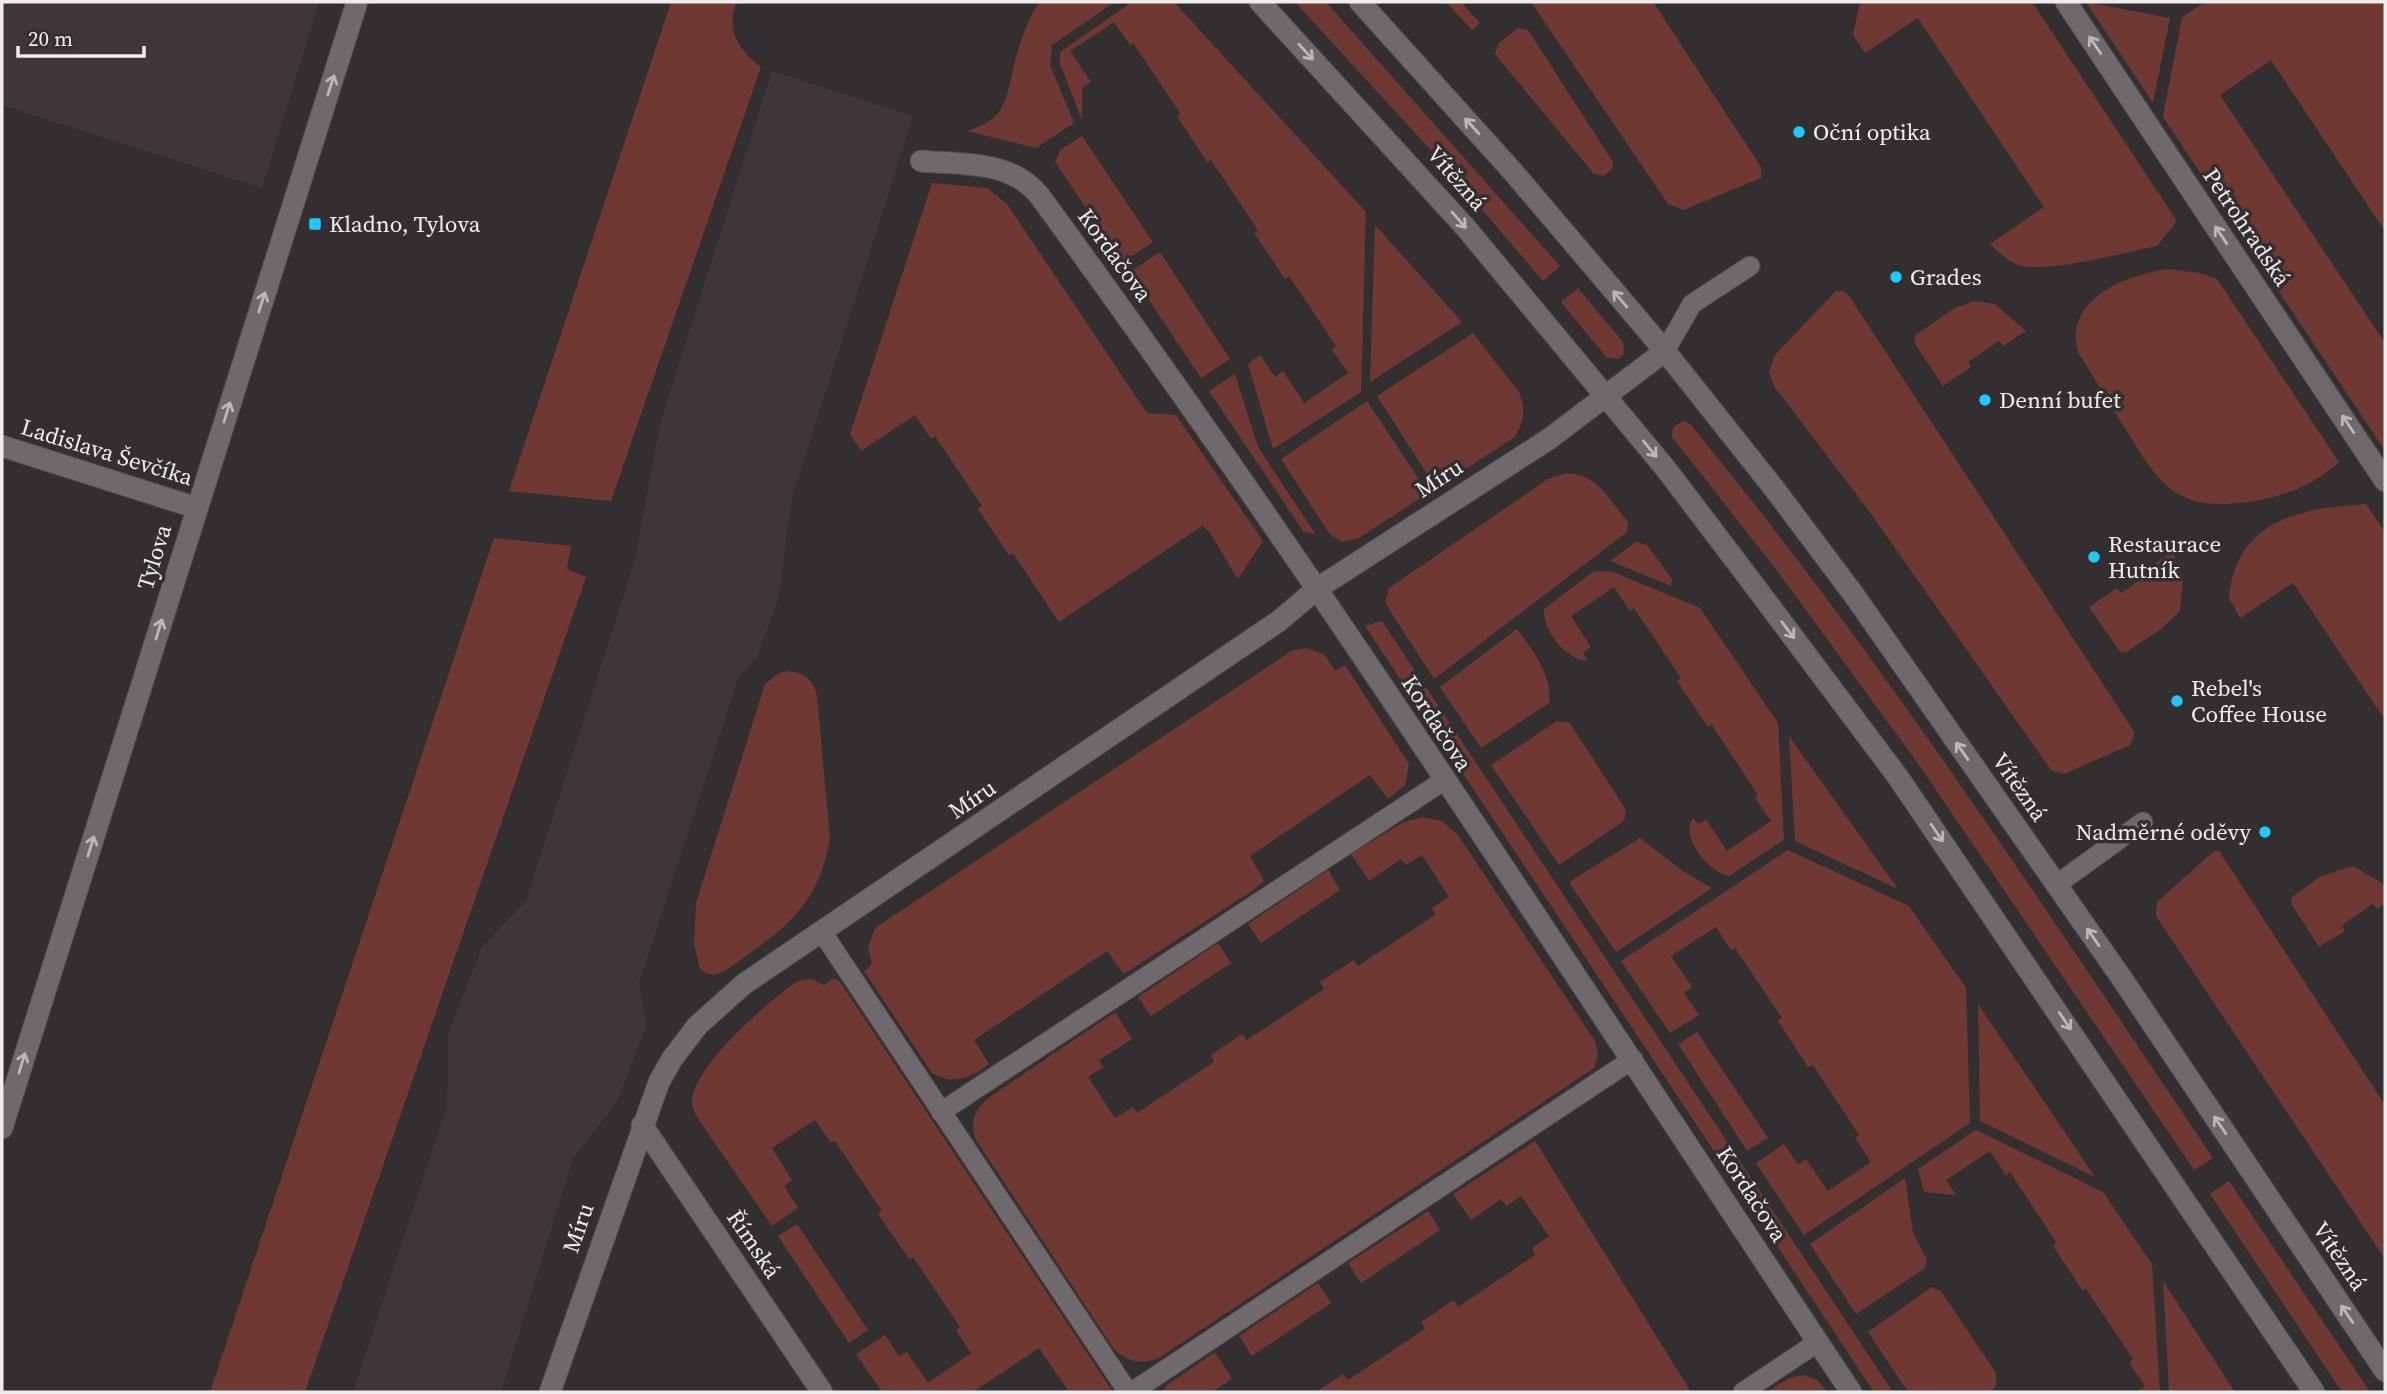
<svg xmlns="http://www.w3.org/2000/svg" width="2387" height="1394" viewBox="0 0 2387 1394" font-family="'Source Serif 4',serif">
<style>
.built{fill:#3f353b}
.green{fill:#6f3832}
.lines{fill:none;stroke-linecap:round;stroke-linejoin:round}
.lane-casing{stroke:#4e4a4c;stroke-width:21}
.street-casing{stroke:#4e4a4c;stroke-width:23}
.secondary-casing{stroke:#4e4a4c;stroke-width:23}
.lane{stroke:#6f696d;stroke-width:19}
.street{stroke:#6f696d;stroke-width:21}
.secondary{stroke:#6f696d;stroke-width:21}
.oneway{stroke:#bcb8ba}
.poi-dot{fill:#1fc9fd;stroke:#332f31;stroke-width:2.5}
.labels{text-anchor:middle;dominant-baseline:central;stroke-width:7;stroke-linejoin:round;paint-order:stroke}
.poi-label{font-size:23px;fill:#efecee;stroke:#332f31;text-anchor:start}
.street-label{font-size:23px;fill:#efecee;stroke:#332f31}
</style>
<rect width="100%" height="100%" fill="#332f31"/>
<g class="built">
<polygon points="2,2 319,2 262,188 2,105"/>
<polygon points="772,71 913,116 792,498 778,600 757,657 738,679 639,983 647,1024 617,1102 573,1158 501,1392 353,1392 447,1106 448,1034 482,947 526,901 635,560 660,424"/>
</g>
<g class="green">
<path d="M671 2H737C725 30 739 50 761 67L611 501 509 491Z"/>
<path d="M1039 2H1115L1052 45 1050 65 1074 123 1036 148 967 131C1004 120 1006 102 1013 70 1018 47 1027 21 1039 2Z"/>
<polygon points="1132,2 1174,2 1366,212 1361,392 1273,449 1248,364 1260,355 1275,377 1283,371 1304,403 1348,373 1332,350 1336,346 1289,276 1285,279 1254,233 1258,230 1211,160 1207,162 1177,116 1180,113 1133,43 1130,45 1114,22 1070,51 1091,82 1082,88 1082,120 1060,64 1060,52"/>
<polygon points="1295,2 1326,2 1560,266 1543,281 1438,158"/>
<polygon points="1446,2 1461,2 1480,23 1472,30"/>
<polygon points="1531,2 1653,2 1761,167 1761,178 1683,210 1668,204"/>
<path d="M1860 2H2032L2177 221 2157 246C2127 252 2048 273 2021 266 2009 263 1999 252 1990 244L2044 207 1918 18 1865 53 1853 35Z"/>
<polygon points="2086,2 2170,18 2153,103"/>
<polygon points="2205,2 2385,2 2385,231 2271,60 2220,95 2385,343 2385,451 2163,117 2182,17"/>
<polygon points="1518,28 1528,30 1613,162 1613,168 1604,176 1594,174 1495,54 1498,44"/>
<polygon points="1082,136 1153,242 1123,262 1055,162 1060,150"/>
<polygon points="932,183 987,188 1007,204 1147,413 1176,415 1263,541 1240,576 1237,578 1209,531 1202,526 1059,622 1013,553 1009,555 978,509 982,506 935,436 931,439 915,415 861,451 850,434"/>
<polygon points="1375,225 1462,322 1370,382"/>
<polygon points="1160,252 1230,359 1201,378 1130,272"/>
<path d="M2167 269 2200 273 2217 279 2339 462C2312 486 2284 497 2248 502 2177 512 2160 486 2126 430 2110 404 2094 378 2078 352 2064 299 2124 276 2167 269Z"/>
<polygon points="1578,288 1623,342 1624,354 1618,359 1606,357 1561,302"/>
<polygon points="1843,291 1849,296 2135,733 2130,745 2064,774 2051,770 1869,511 1774,386 1769,372 1775,355 1835,292"/>
<polygon points="1974,301 1995,304 2026,331 2003,346 1999,341 1968,362 1971,367 1943,386 1915,344 1914,336 1955,308"/>
<path d="M1473 333 1519 392C1526 409 1524 421 1515 437L1436 488 1377 396Z"/>
<polygon points="1235,374 1258,447 1316,535 1303,531 1209,391"/>
<polygon points="1367,401 1428,493 1359,538 1342,542 1329,533 1281,459"/>
<path d="M1683 421 1690 424C1881 656 2045 909 2213 1158L2194 1170 1919 765 1775 568 1672 437 1673 427Z"/>
<path d="M1567 473C1598 475 1610 500 1628 522L1627 532 1434 679 1385 603 1389 588 1548 479Z"/>
<path d="M2366 504 2385 532V720L2293 583 2240 618 2229 598C2236 520 2300 508 2366 504Z"/>
<polygon points="494,538 571,546 567,569 586,577 305,1392 210,1392"/>
<polygon points="1636,542 1647,545 1672,579 1671,586 1610,561"/>
<polygon points="2172,552 2183,580 2180,611 2160,630 2126,652 2120,652 2089,607 2117,588 2121,593 2152,572 2149,567"/>
<path d="M1601 571 1613 572 1700 608 1778 723 1784 840 1729 876C1709 872 1679 837 1693 818L1698 824 1706 819 1727 851 1771 821 1755 798 1758 795 1712 725 1708 727 1677 681 1681 678 1634 608 1630 611 1614 587 1571 616 1591 647 1583 653 1588 661C1565 659 1543 631 1544 609L1593 572Z"/>
<polygon points="1382,621 1893,1392 1874,1392 1365,626"/>
<path d="M1517 629C1531 647 1554 679 1549 703L1481 748 1440 687Z"/>
<path d="M1307 648 1325 655 1335 671 1345 665 1409 764 1405 785 1388 799 1370 775 1250 856 1264 881 1252 891 1124 974 1107 951 974 1040 989 1064C969 1078 955 1086 932 1073L864 971 872 964 868 947 875 928 1293 650Z"/>
<path d="M789 671C804 673 814 680 817 696L830 839C819 899 794 922 746 956 735 963 722 977 708 974L700 969 694 944 696 903 765 684 779 673Z"/>
<polygon points="1557,721 1570,723 1626,810 1624,821 1559,865 1491,765"/>
<polygon points="1789,736 1898,889 1795,841"/>
<path d="M1422 817 1442 821 1458 835 1595 1041 1598 1056 1594 1068 1159 1358C1142 1365 1127 1362 1114 1349L976 1140C970 1123 974 1110 988 1098L1115 1012 1132 1039 1099 1060 1103 1067 1088 1077 1115 1118 1133 1107 1137 1113 1214 1062 1211 1055 1242 1034 1247 1040 1324 989 1320 982 1354 960 1358 966 1435 915 1432 908 1449 897 1422 855 1406 865 1401 859 1369 881 1351 854 1402 823Z"/>
<polygon points="1640,838 1684,872 1712,888 1616,952 1569,882"/>
<polygon points="1788,850 1909,906 1966,988 1970,1123 1804,1235 1756,1163 1784,1144 1798,1165 1806,1159 1828,1191 1871,1162 1855,1138 1859,1135 1813,1065 1808,1067 1778,1021 1782,1018 1735,948 1731,950 1716,927 1671,956 1692,987 1684,993 1699,1015 1670,1033 1621,961"/>
<polygon points="2214,851 2219,851 2385,1105 2385,1259 2156,916 2157,902"/>
<polygon points="2353,866 2385,885 2385,904 2377,909 2373,904 2342,925 2345,931 2319,947 2292,905 2291,898 2321,876"/>
<polygon points="1328,870 1340,890 1261,943 1248,924"/>
<polygon points="1218,943 1231,963 1151,1016 1138,997"/>
<path d="M834 978 840 982 1113 1392H1069L1039 1348 973 1392H882L856 1354 885 1335 899 1356 907 1352 928 1383 971 1353 956 1330 960 1327 913 1257 909 1259 878 1214 882 1211 835 1141 831 1143 815 1120 772 1148 792 1180 784 1186 798 1208 772 1226 699 1120C695 1114 692 1107 692 1100 694 1066 770 999 798 981L811 979 824 985Z"/>
<polygon points="1978,1004 2095,1177 1980,1121"/>
<polygon points="1697,1032 1768,1138 1747,1151 1678,1044"/>
<polygon points="1976,1130 2103,1192 2152,1264 2160,1392 2136,1392 2145,1386 2129,1363 2133,1359 2086,1289 2083,1291 2053,1246 2056,1242 2010,1172 2006,1175 1990,1151 1946,1180 1956,1195 1924,1192 1918,1169"/>
<polygon points="1535,1141 1691,1392 1316,1392 1343,1374 1348,1380 1425,1329 1421,1322 1454,1300 1458,1307 1535,1255 1532,1248 1549,1236 1521,1196 1506,1206 1501,1199 1471,1220 1453,1194"/>
<polygon points="1905,1178 1913,1233 1927,1260 1925,1268 1856,1314 1810,1244"/>
<polygon points="2229,1181 2370,1392 2342,1392 2210,1194"/>
<polygon points="1428,1211 1440,1230 1361,1283 1348,1263"/>
<polygon points="797,1224 868,1330 849,1343 778,1236"/>
<polygon points="2163,1281 2235,1392 2169,1392"/>
<polygon points="1318,1283 1331,1303 1252,1356 1239,1336"/>
<polygon points="1932,1287 1941,1291 1996,1373 1996,1386 1990,1392 1908,1392 1868,1332"/>
<polygon points="1215,1352 1232,1379 1212,1392 1162,1392 1167,1385"/>
<polygon points="1804,1375 1817,1380 1828,1392 1767,1392 1789,1378"/>
</g>
<g class="lines">
<defs>
<g id="lane">
<polyline points="1665,351 1692,304 1750,266"/>
<polyline points="2056,885 2143,822"/>
<polyline points="822,932 1128,1392"/>
<polyline points="941,1112 1443,781"/>
<polyline points="1132,1392 1633,1059"/>
<polyline points="1743,1392 1818,1342"/>
</g>
<g id="street">
<polyline points="2066,2 2385,481"/>
<path d="M921 161C964 165 1010 160 1039 195 1324 584 1584 991 1851 1392"/>
<polyline points="2,446 197,508"/>
<polyline points="642,1125 822,1392"/>
<polyline points="2,1128 357,2"/>
<polyline points="550,1392 659,1082 672,1059 698,1025 744,984 1279,621 1318,588 1549,439 1665,351"/>
</g>
<g id="secondary">
<polyline points="1260,2 1466,228 1666,469 1751,581 1898,777 2314,1392"/>
<polyline points="1360,2 1514,173 1665,351 1773,487 1854,595 2123,980 2385,1371"/>
</g>
</defs>
<use href="#lane" class="lane-casing"/>
<use href="#street" class="street-casing"/>
<use href="#secondary" class="secondary-casing"/>
<use href="#lane" class="lane"/>
<use href="#street" class="street"/>
<use href="#secondary" class="secondary"/>
</g>
<defs><path id="oneway-shaft" d="M-6 0H5M1.5-3L5.5 0L1.5 3" fill="none" stroke-width="1.6" stroke-linecap="round" stroke-linejoin="round" transform="scale(1.75)"/></defs>
<g class="oneway">
<use href="#oneway-shaft" transform="translate(2095 45) rotate(-124)"/>
<use href="#oneway-shaft" transform="translate(1306 52) rotate(47)"/>
<use href="#oneway-shaft" transform="translate(331 85) rotate(-72)"/>
<use href="#oneway-shaft" transform="translate(1472 126) rotate(-132)"/>
<use href="#oneway-shaft" transform="translate(1459 220) rotate(49)"/>
<use href="#oneway-shaft" transform="translate(2221 235) rotate(-124)"/>
<use href="#oneway-shaft" transform="translate(1620 299) rotate(-131)"/>
<use href="#oneway-shaft" transform="translate(262 302) rotate(-72)"/>
<use href="#oneway-shaft" transform="translate(227 412) rotate(-73)"/>
<use href="#oneway-shaft" transform="translate(2348 424) rotate(-124)"/>
<use href="#oneway-shaft" transform="translate(1650 449) rotate(51)"/>
<use href="#oneway-shaft" transform="translate(159 629) rotate(-73)"/>
<use href="#oneway-shaft" transform="translate(1788 630) rotate(53)"/>
<use href="#oneway-shaft" transform="translate(1962 751) rotate(-125)"/>
<use href="#oneway-shaft" transform="translate(1937 833) rotate(56)"/>
<use href="#oneway-shaft" transform="translate(91 846) rotate(-73)"/>
<use href="#oneway-shaft" transform="translate(2093 937) rotate(-125)"/>
<use href="#oneway-shaft" transform="translate(2065 1021) rotate(56)"/>
<use href="#oneway-shaft" transform="translate(22 1063) rotate(-73)"/>
<use href="#oneway-shaft" transform="translate(2220 1125) rotate(-124)"/>
<use href="#oneway-shaft" transform="translate(2347 1314) rotate(-124)"/>
</g>
<g class="poi-dot">
<circle cx="1799" cy="132" r="7"/>
<rect x="308" y="217" width="14" height="14" rx="3.5"/>
<circle cx="1896" cy="277" r="7"/>
<circle cx="1985" cy="400" r="7"/>
<circle cx="2094" cy="557" r="7"/>
<circle cx="2177" cy="701" r="7"/>
<circle cx="2265" cy="832" r="7"/>
</g>
<g class="labels">
<g class="poi-label">
<text x="1813" y="132">Oční optika</text>
<text x="329" y="224">Kladno, Tylova</text>
<text x="1910" y="277">Grades</text>
<text x="1999" y="400">Denní bufet</text>
<text x="2108" y="544">Restaurace<tspan x="2108" dy="26">Hutník</tspan></text>
<text x="2191" y="688">Rebel's<tspan x="2191" dy="26">Coffee House</tspan></text>
<text x="2251" y="832" text-anchor="end">Nadměrné oděvy</text>
</g>
<g class="street-label">
<text transform="translate(1457 178) rotate(49)">Vítězná</text>
<text transform="translate(2247 227) rotate(56)">Petrohradská</text>
<text transform="translate(1115 255) rotate(54)">Kordačova</text>
<text transform="translate(107 452) rotate(17)">Ladislava Ševčíka</text>
<text transform="translate(1439 478) rotate(-33)">Míru</text>
<text transform="translate(154 557) rotate(-73)">Tylova</text>
<text transform="translate(1437 723) rotate(57)">Kordačova</text>
<text transform="translate(2020 787) rotate(55)">Vítězná</text>
<text transform="translate(972 799) rotate(-34)">Míru</text>
<text transform="translate(1752 1194) rotate(57)">Kordačova</text>
<text transform="translate(578 1228) rotate(-71)">Míru</text>
<text transform="translate(754 1244) rotate(56)">Římská</text>
<text transform="translate(2340 1256) rotate(56)">Vítězná</text>
</g>
</g>
<rect width="2387" height="1394" fill="none" stroke="#efecee" stroke-width="7"/>
<path d="M18 46v10h126v-10" fill="none" stroke="#efecee" stroke-width="3.5"/>
<text x="28" y="46" font-size="21" fill="#efecee" stroke="#332f31" stroke-width="5" paint-order="stroke">20 m</text>
</svg>
